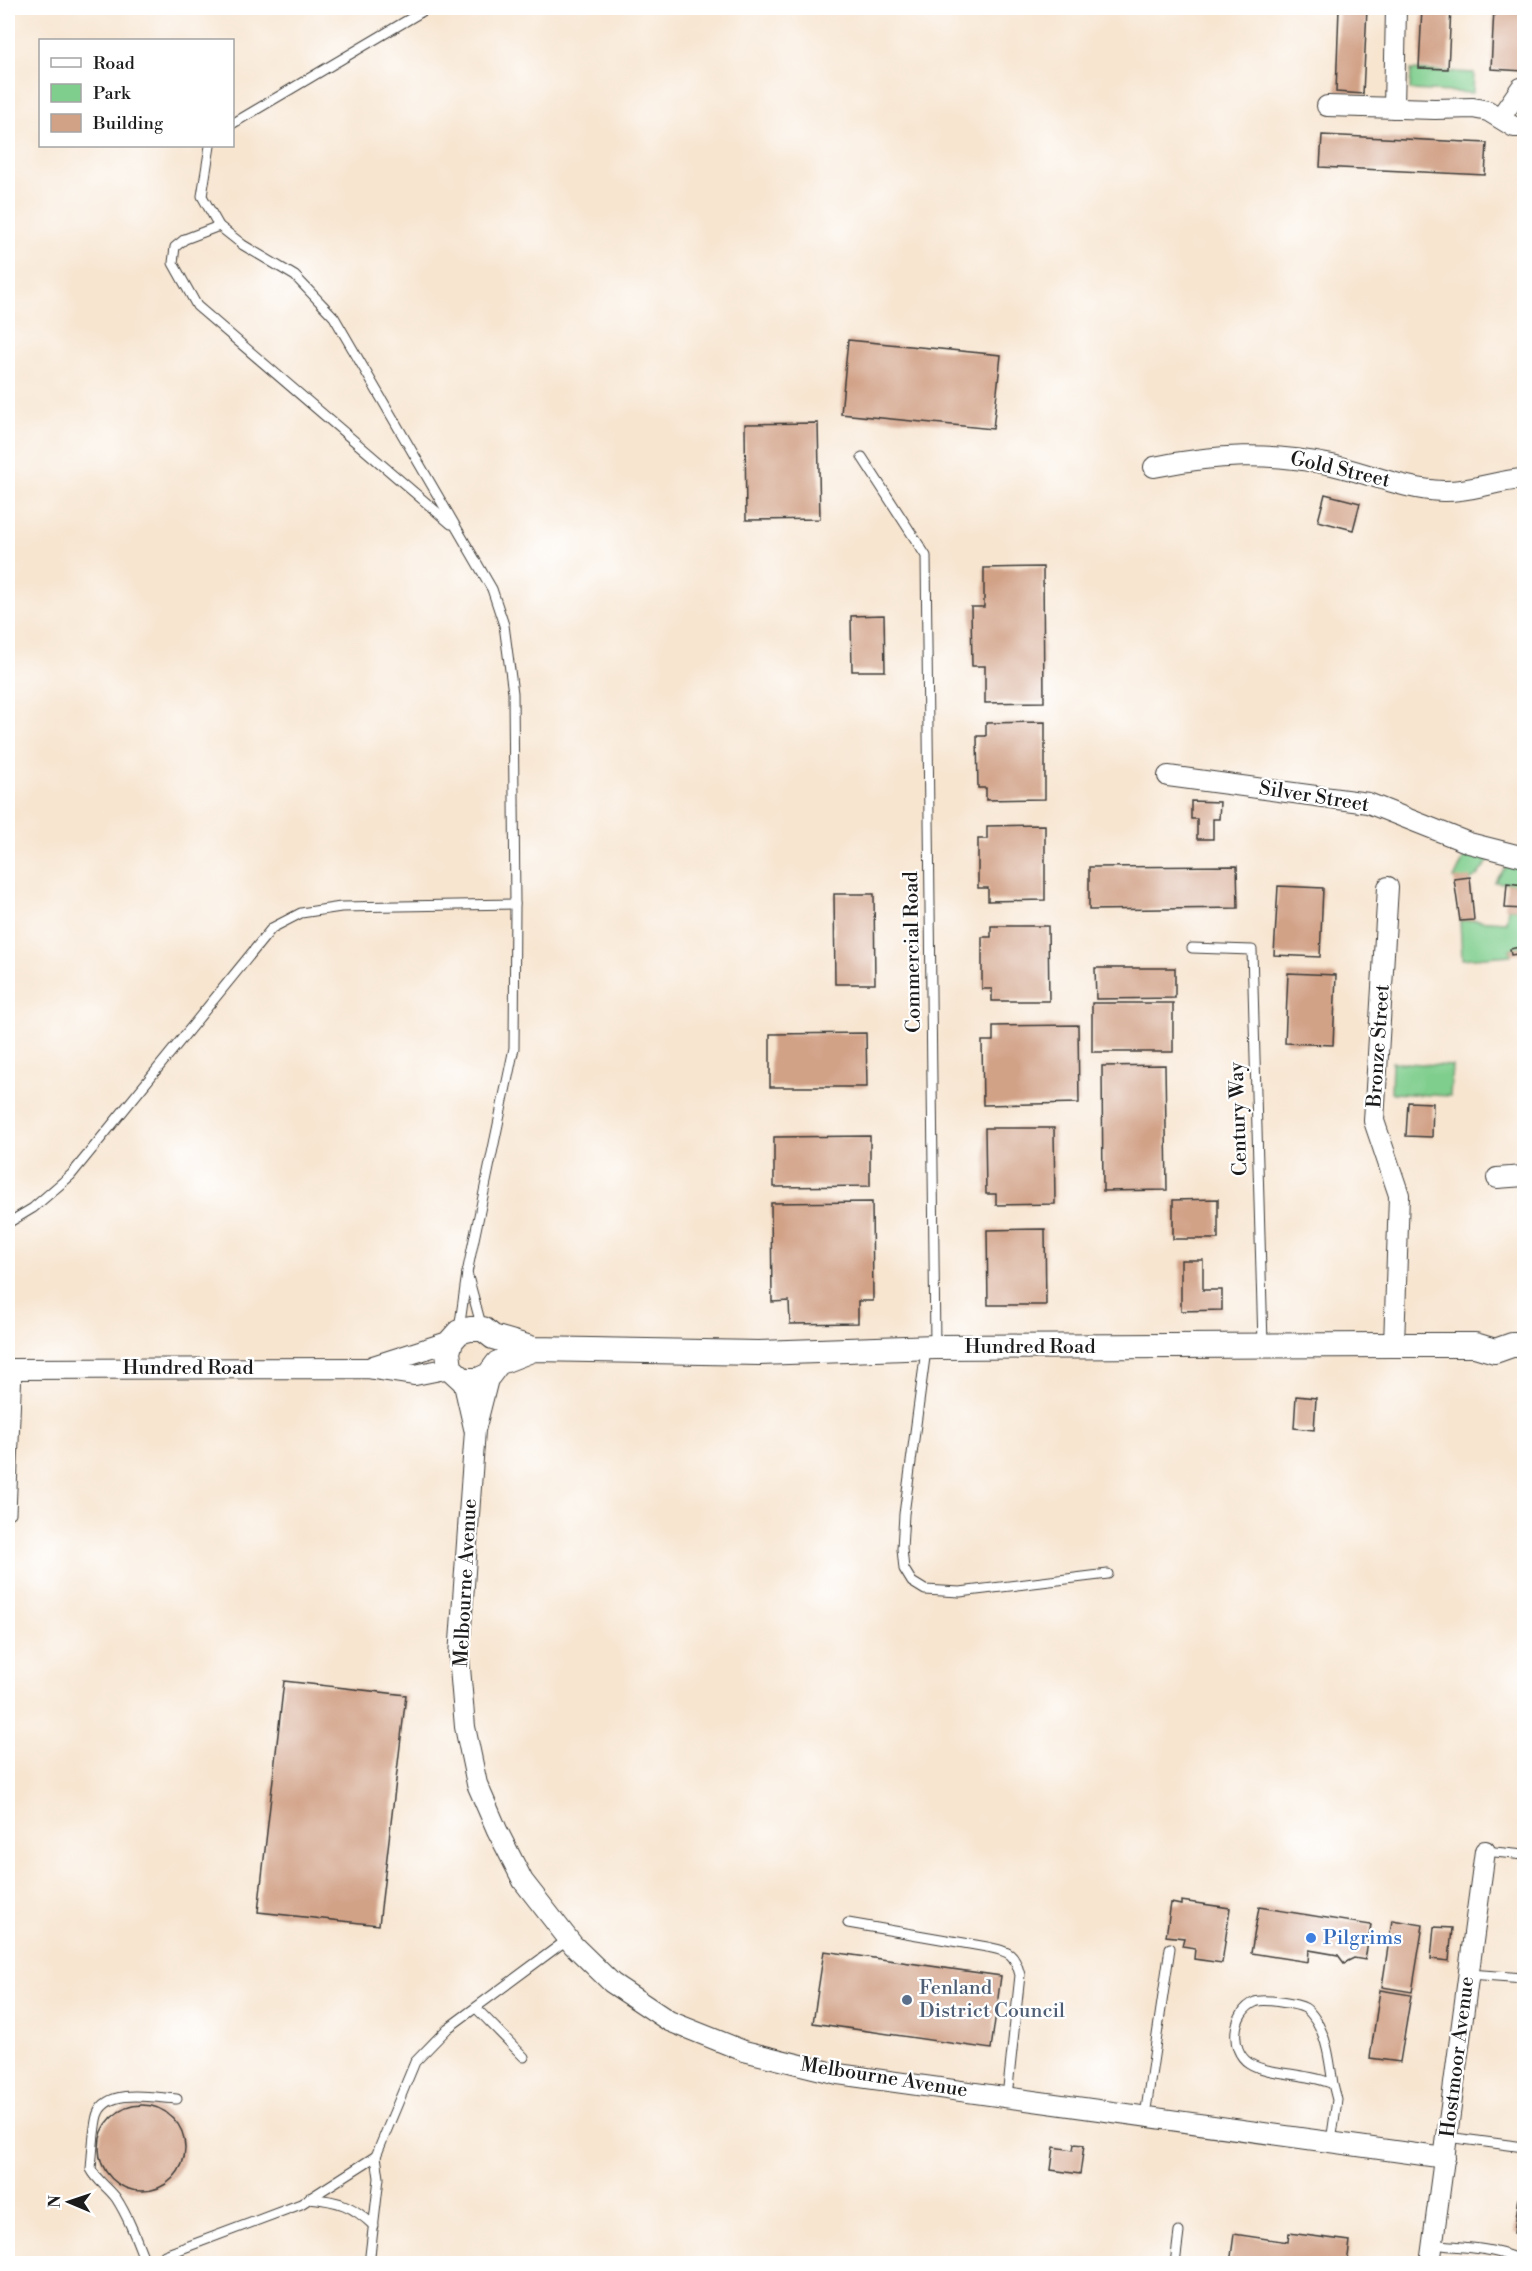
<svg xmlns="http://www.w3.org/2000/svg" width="1532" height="2271" viewBox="0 0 1532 2271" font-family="'Libre Bodoni',serif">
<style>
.green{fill:#7fce8d;stroke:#4e7554;stroke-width:1.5}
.building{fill:#d2a287}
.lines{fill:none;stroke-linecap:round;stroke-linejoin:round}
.service-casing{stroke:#3d3a37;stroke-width:11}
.minor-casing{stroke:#3d3a37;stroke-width:22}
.tertiary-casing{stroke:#3d3a37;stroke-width:26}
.service{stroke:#fff;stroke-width:9}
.minor{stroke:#fff;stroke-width:20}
.tertiary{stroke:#fff;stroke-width:24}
.shop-dot{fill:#3f7fe0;stroke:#fff;stroke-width:2}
.service-dot{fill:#5c6f8a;stroke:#fff;stroke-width:2}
.labels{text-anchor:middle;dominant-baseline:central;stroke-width:4.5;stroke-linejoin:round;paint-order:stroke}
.street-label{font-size:20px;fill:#1c1c1c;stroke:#fff}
.shop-label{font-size:20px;fill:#366cbe;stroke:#fff;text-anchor:start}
.service-label{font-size:20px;fill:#4e5e75;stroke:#fff;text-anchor:start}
</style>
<rect width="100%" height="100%" fill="#fff"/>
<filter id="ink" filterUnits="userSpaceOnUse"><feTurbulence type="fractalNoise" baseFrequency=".0167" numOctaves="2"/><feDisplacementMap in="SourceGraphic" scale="12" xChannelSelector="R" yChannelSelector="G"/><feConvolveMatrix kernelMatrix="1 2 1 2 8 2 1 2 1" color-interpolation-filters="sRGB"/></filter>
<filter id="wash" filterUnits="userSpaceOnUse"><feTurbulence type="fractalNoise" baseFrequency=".008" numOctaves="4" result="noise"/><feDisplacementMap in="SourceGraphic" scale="24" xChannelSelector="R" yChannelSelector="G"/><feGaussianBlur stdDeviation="1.35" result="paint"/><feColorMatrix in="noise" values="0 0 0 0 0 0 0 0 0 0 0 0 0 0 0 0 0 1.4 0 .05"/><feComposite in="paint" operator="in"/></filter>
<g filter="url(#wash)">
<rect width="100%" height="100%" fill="#f7e5d0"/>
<g class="green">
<polygon points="1411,70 1474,73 1473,93 1410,90"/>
<polygon points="1469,847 1493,855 1477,876 1470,881 1454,879"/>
<polygon points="1510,861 1524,865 1523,880 1520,885 1495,882"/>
<polygon points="1508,908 1524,909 1524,946 1510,949 1511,955 1462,959 1460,921 1474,920 1506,922"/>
<polygon points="1392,1062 1452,1066 1450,1096 1391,1093"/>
</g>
<g id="blocks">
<g class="building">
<polygon points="1339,8 1367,8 1363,94 1336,92"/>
<polygon points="1422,8 1451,8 1448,69 1419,68"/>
<polygon points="1494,8 1524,8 1524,71 1491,69"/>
<polygon points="1322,135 1487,143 1485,175 1320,167"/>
<polygon points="848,340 1001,355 993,429 841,414"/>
<polygon points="818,423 820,519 746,520 745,424"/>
<polygon points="1325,494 1360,503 1353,530 1318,521"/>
<polygon points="1043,567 1044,702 985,703 985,666 972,666 971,607 984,607 984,568"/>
<polygon points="884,615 885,671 852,671 851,616"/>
<polygon points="1045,722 1045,799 986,800 986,788 978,788 977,736 986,736 986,723"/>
<polygon points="1191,801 1220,802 1219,819 1213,819 1213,839 1197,839 1197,819 1191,819"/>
<polygon points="1045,825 1045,900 988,901 988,888 978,888 978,839 987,839 987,826"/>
<polygon points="1237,866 1238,908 1089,910 1089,867"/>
<polygon points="1470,877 1474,920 1460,921 1454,879"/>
<polygon points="1507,883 1524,885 1524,909 1505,908"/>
<polygon points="1278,886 1323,888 1320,957 1274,955"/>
<polygon points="834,894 874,894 875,984 835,984"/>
<polygon points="991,926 1048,926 1049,1001 992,1001 992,989 982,989 982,937 991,937"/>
<polygon points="1524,946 1524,953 1511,955 1510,949"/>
<polygon points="1095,968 1175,968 1175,998 1096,999"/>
<polygon points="1288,973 1336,975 1333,1045 1285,1043"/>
<rect x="1092" y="1003" width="81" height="49"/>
<polygon points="1078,1025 1079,1103 983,1105 982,1041 993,1041 993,1026"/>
<polygon points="866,1033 867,1087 770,1087 770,1034"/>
<polygon points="1165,1065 1167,1190 1103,1191 1102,1066"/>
<polygon points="1408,1102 1433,1103 1432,1137 1406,1136"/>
<polygon points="985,1128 1054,1128 1055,1204 996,1205 996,1194 986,1194"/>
<polygon points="870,1136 870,1186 774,1187 774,1137"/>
<polygon points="1218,1199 1218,1239 1173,1239 1173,1200"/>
<polygon points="872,1202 873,1301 858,1301 858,1323 790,1324 789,1301 772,1302 771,1203"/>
<polygon points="1045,1229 1046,1305 988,1305 987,1230"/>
<polygon points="1181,1260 1203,1260 1203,1290 1222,1290 1222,1310 1181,1311"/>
<polygon points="1296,1396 1316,1398 1314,1430 1294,1428"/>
<polygon points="284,1681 406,1695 379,1925 258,1912"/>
<polygon points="1181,1901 1230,1908 1222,1963 1194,1959 1195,1948 1182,1946 1184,1938 1166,1936 1171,1903 1181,1905"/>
<polygon points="1259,1907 1371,1925 1365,1960 1354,1958 1344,1963 1338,1955 1309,1950 1308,1962 1251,1953"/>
<polygon points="1392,1920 1423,1925 1412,1992 1382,1987"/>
<polygon points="1434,1927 1452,1928 1449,1961 1431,1959"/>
<polygon points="824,1951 1001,1976 991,2049 813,2023"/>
<polygon points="1380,1990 1411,1995 1400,2062 1370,2058"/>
<circle cx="142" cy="2148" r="43"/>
<polygon points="1074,2144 1084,2145 1080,2174 1051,2170 1054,2147 1073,2150"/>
<polygon points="1519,2197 1524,2198 1524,2234 1514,2233"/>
<polygon points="1289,2233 1350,2241 1347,2264 1230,2264 1234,2234 1288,2242"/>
</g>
</g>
</g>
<g filter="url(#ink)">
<use href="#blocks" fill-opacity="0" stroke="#3d3a37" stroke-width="1.5"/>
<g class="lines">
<defs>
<g id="service">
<polyline points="232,124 428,8"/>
<polyline points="210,146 202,196 219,226 243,245 295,276 334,317 492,589 504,625 513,693 515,904 514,1048 467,1273"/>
<polyline points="219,226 185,239 175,247 173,263 197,306 451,524"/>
<polyline points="862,457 926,556 935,1345"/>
<polyline points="1192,948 1252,950 1263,1344"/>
<polyline points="8,1223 33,1208 71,1175 272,928 301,913 341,907 515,904"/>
<polyline points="459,1330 467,1273 482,1328"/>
<polyline points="926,1350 904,1514 902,1549 904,1569 912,1582 925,1590 960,1592 1108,1574"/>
<polyline points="8,1512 11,1513 17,1369"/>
<polyline points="1485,1851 1524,1855"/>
<path d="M848 1923 987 1947C1009 1952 1014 1952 1020 1975L1007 2097"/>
<polyline points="1469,1974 1524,1978"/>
<polyline points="476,2008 524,2057"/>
<polyline points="1145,2116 1170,1948"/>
<polyline points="1447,2137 1524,2147"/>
<path d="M1331 2142 1337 2100 1333 2084C1309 2073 1267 2075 1249 2063 1229 2050 1232 2012 1255 2002 1263 1998 1298 2004 1305 2008 1310 2011 1317 2021 1319 2026 1328 2043 1330 2065 1333 2084"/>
<path d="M309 2198C339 2201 352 2205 374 2226"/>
<path d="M1433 2244C1462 2248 1499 2247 1524 2263"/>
<path d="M146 2264C137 2241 129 2218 116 2198 108 2187 97 2181 91 2169 92 2158 94 2121 98 2113 109 2087 155 2098 177 2099"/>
<polyline points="152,2264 165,2255 301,2204 376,2156"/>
<polyline points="369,2264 379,2178 376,2156 415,2062 448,2028 568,1939"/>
<polyline points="1175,2264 1179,2232"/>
</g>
<g id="minor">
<polyline points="1327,106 1435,109 1473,108 1488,111 1514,127 1524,127"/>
<polyline points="1394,108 1396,8"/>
<polyline points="1500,118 1521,88 1524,88"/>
<path d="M1154 467C1217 454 1269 452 1332 465 1368 473 1405 490 1443 491 1471 492 1497 480 1524 479"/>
<polyline points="1168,776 1368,803 1469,843 1524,857"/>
<polyline points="1388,887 1374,1121 1399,1195 1394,1345"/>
<polyline points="1497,1178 1524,1176"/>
<polyline points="373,1366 451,1341"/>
<polyline points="8,1369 368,1368 415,1375 450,1368"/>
<polyline points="489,1375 475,1430 459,1656 465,1727 477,1784 497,1830 523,1881 573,1945 612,1983 669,2021 744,2051 838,2074 1445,2158"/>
<polyline points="463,1380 474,1428"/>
<polyline points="1430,2264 1485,1851"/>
</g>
<polyline id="tertiary" points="534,1349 498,1363 489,1375 478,1380 463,1380 450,1368 448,1352 451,1341 459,1332 470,1329 483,1329 493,1337 534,1349 759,1353 935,1347 1394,1345 1475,1345 1495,1351 1512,1345 1524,1345"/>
</defs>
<use href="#service" class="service-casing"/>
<use href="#minor" class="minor-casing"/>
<use href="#tertiary" class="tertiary-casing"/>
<use href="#service" class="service"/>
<use href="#minor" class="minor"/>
<use href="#tertiary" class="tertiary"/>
</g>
</g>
<circle class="shop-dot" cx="1311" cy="1938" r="6"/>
<circle class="service-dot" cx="907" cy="2000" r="6"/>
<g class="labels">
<g class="street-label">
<text transform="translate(1340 470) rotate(13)">Gold Street</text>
<text transform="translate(1314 797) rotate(9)">Silver Street</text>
<text transform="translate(913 952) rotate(-91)">Commercial Road</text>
<text transform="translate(1379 1046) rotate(-86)">Bronze Street</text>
<text transform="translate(1239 1119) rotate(-92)">Century Way</text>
<text x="1030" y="1347">Hundred Road</text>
<text x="188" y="1368">Hundred Road</text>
<text transform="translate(466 1583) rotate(-87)">Melbourne Avenue</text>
<text transform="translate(1458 2057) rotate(-83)">Hostmoor Avenue</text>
<text transform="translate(884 2078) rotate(9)">Melbourne Avenue</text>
</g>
<g class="shop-label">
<text x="1323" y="1938">Pilgrims</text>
</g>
<g class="service-label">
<text x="919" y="1988">Fenland<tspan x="919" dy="23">District Council</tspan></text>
</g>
</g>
<rect width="1532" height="2271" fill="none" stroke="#fff" stroke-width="30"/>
<rect x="39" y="39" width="195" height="108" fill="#ffffff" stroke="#a4a4a4" stroke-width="1.5"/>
<rect x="51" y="58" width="30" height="9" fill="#ffffff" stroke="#a4a4a4" stroke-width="1.5"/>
<text x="93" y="69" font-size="18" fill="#1c1c1c">Road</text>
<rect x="51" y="84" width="30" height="18" fill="#7fce8d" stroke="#a4a4a4" stroke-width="1.5"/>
<text x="93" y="99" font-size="18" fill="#1c1c1c">Park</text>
<rect x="51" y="114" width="30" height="18" fill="#d2a287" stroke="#a4a4a4" stroke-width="1.5"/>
<text x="93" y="129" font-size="18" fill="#1c1c1c">Building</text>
<g transform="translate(69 2202) rotate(272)" stroke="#ffffff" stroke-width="4.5" paint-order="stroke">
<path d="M0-4.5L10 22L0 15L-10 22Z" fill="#1c1c1c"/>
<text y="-9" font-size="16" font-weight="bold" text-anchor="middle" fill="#1c1c1c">N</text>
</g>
</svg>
